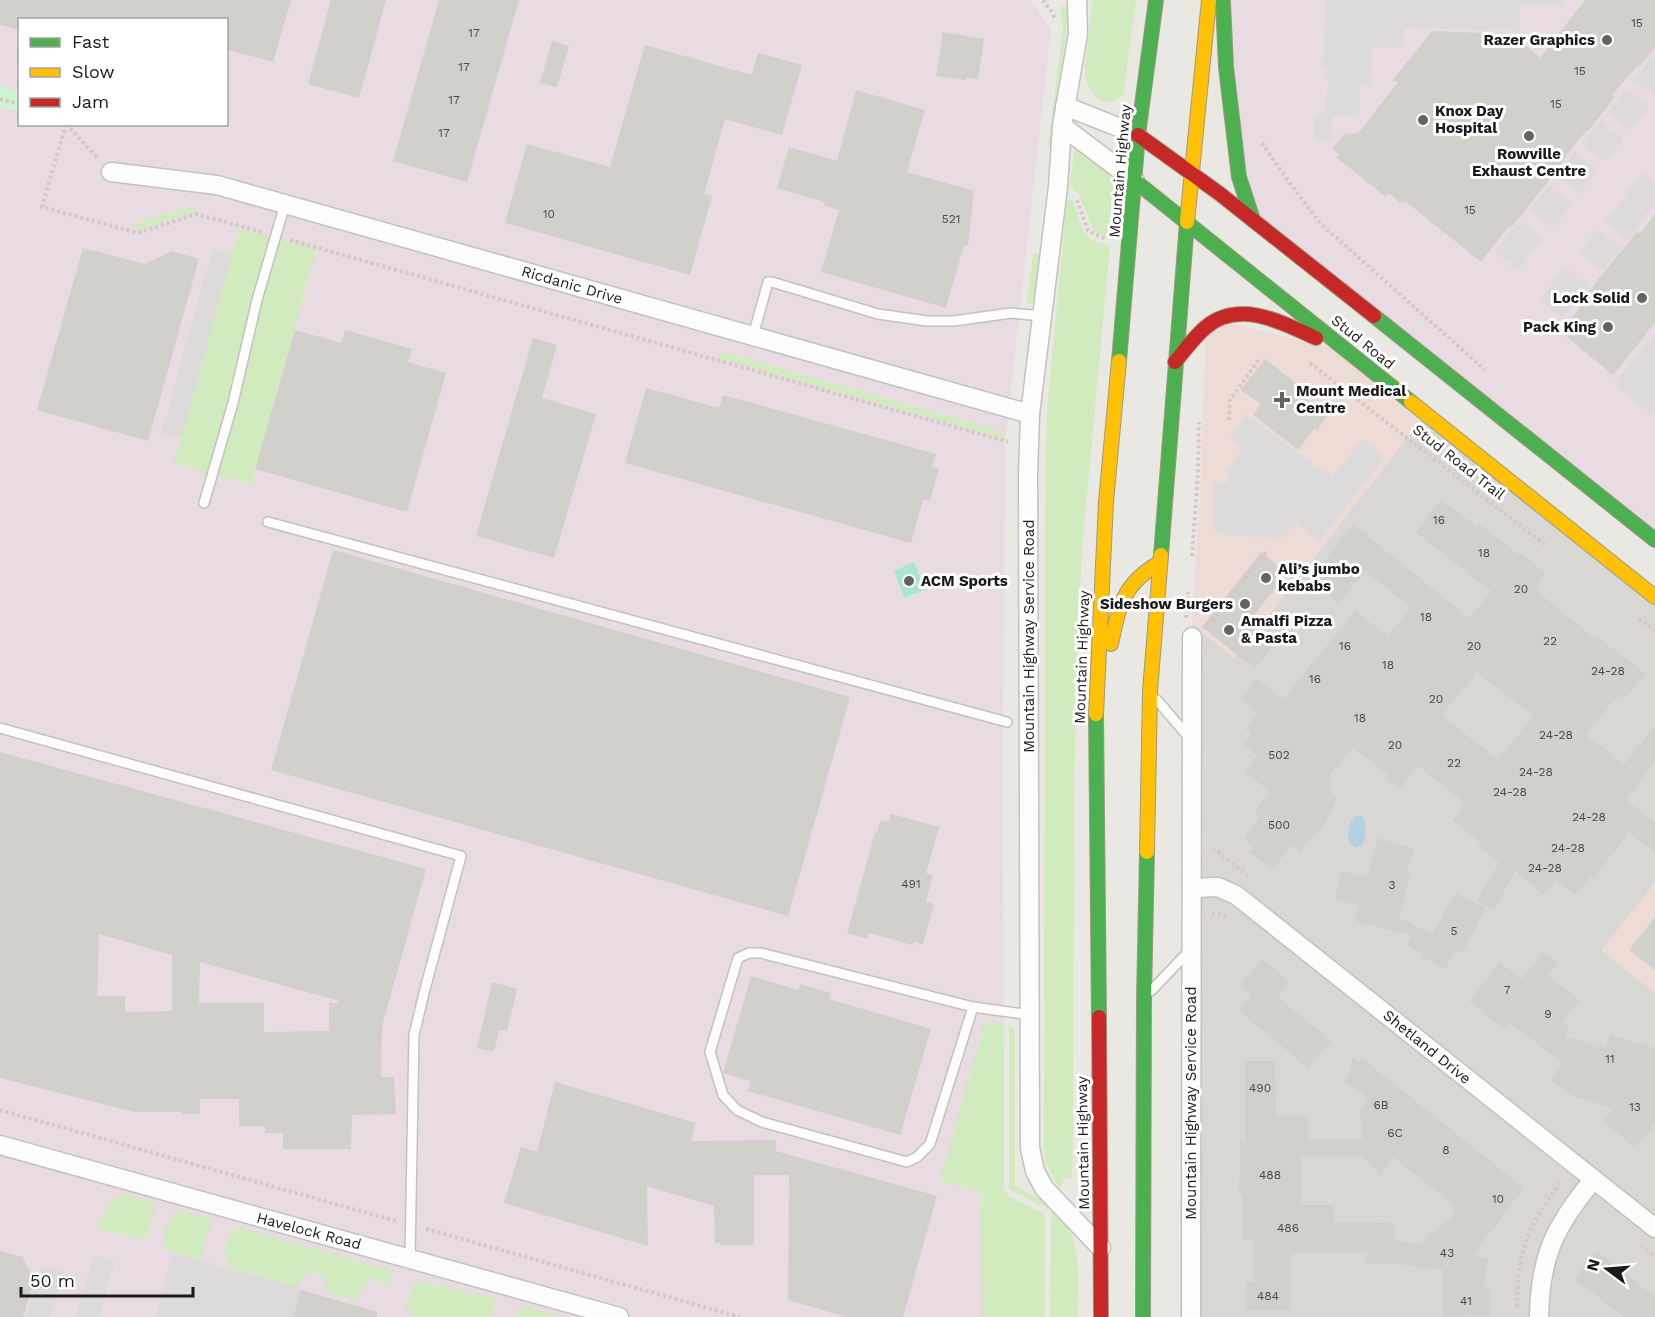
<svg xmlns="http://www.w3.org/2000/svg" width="1655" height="1317" viewBox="0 0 1655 1317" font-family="'Work Sans',sans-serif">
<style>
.residential{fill:#d9d7d4}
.commercial{fill:#eddcd6}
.industrial{fill:#e8dbe1}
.grass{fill:#d1eabe}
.park{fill:#cef4d2}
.pitch{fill:#aae5d3}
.parking{fill:#dcdbd9}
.water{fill:#b3d1e0}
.building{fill:#d2d0cb;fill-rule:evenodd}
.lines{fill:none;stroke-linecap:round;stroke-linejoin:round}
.lane-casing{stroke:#c2c2bf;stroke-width:12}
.street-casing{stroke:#c2c2bf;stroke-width:21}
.fast-casing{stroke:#9f9980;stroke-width:16}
.slow-casing{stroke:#9f9980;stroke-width:16}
.jam-casing{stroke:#9f9980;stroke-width:16}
.path{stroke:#d6c8c4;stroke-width:4;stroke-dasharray:3 3;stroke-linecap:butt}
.lane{stroke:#fcfcfb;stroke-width:9}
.street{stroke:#fcfcfb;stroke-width:18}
.fast{stroke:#4caf50;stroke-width:14}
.slow{stroke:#ffc107;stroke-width:14}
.jam{stroke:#c62828;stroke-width:14}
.poi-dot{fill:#636361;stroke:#fff;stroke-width:2}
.labels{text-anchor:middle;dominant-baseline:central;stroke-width:6;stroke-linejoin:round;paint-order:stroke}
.number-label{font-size:12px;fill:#4a4948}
.poi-label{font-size:15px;font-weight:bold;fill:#1b1b1b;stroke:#fff;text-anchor:start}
.street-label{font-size:15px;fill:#1b1b1b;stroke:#fff}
</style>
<rect width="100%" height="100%" fill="#eae8e2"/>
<polygon class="residential" points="1426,414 1655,597 1655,883 1602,950 1655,993 1655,1317 1191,1317 1192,625 1235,658"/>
<g class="commercial">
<polygon points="1217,320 1348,352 1426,414 1235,659 1192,625 1200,496 1206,328"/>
<polygon points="1655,883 1655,993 1601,950"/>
</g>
<g class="industrial">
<polygon points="0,0 1030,0 1051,29 1005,441 1003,752 1004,1138 992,1148 980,1192 983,1317 0,1317 0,107 19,112 20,124 226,124 226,20 20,20 19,92 0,87"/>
<polygon points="1223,0 1655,0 1655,540 1254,220"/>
</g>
<g class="grass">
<polygon points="1093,0 1136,0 1123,96 1109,102 1098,100 1086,82 1085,65"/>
<polygon points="1062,6 1066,6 1068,15 1052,147 1048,147 1063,26 1060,14"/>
<path d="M1075 147C1084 153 1096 158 1103 166 1120 185 1113 213 1110 236L1102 235 1094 232 1079 195 1070 184Z"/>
<path d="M1072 200C1084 224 1077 241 1110 245L1082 549 1078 639 1074 793 1073 1138 1072 1178 1063 1179 1062 1188 1058 1186 1045 1161 1044 1136 1045 512 1047 411 1067 201Z"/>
<polygon points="193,206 197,211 138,230 131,228 139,222"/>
<polygon points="239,228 316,250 251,485 174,463"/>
<polygon points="1040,252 1034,304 1027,303 1033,254"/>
<polygon points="722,353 734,355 994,429 1004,436 1005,439 716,357"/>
<polygon points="985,1021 992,1021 1003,1025 1004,1189 1009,1197 1043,1213 1045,1217 1045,1317 983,1317 980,1192 940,1181"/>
<path d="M1009 1024 1015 1031V1185C1022 1192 1034 1195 1043 1201 1086 1231 1078 1272 1078 1317H1050L1051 1209H1046V1205H1040L1009 1189Z"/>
<path d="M123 1194 155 1203 146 1240 95 1228C103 1216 109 1200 123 1194Z"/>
<path d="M180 1211 210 1219 211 1223 199 1260 163 1248C166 1236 167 1215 180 1211Z"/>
<path d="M240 1228 391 1270 393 1273 389 1286 369 1278 355 1300 326 1291 325 1280 318 1274 311 1272 302 1277 297 1287 232 1269C221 1251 223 1247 233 1229Z"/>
<polygon points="419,1281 494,1298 496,1302 491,1317 411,1317 413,1310 406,1308 411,1290"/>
<polygon points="525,1307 560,1317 516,1317 518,1308"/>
</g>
<polygon class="park" points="0,87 19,92 19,112 0,107"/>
<polygon class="pitch" points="914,562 922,581 926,579 929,588 904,598 894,571"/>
<g class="parking">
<polygon points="1326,0 1564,0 1564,6 1520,5 1519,31 1404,28 1403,48 1372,47 1371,86 1360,87 1359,116 1332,116 1331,141 1314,141 1315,114 1326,113 1328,70 1323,69"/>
<polygon points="1653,56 1655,58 1655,96 1634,79"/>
<polygon points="1626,89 1649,107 1631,130 1608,112"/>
<polygon points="1601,120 1624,139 1605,162 1582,144"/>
<polygon points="1575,152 1598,170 1579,194 1557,175"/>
<polygon points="1643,173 1655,182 1655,205 1647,214 1624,196"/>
<polygon points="1549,186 1571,204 1553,228 1530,209"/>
<polygon points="1624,198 1646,216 1628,240 1605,221"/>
<polygon points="1520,220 1543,238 1518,271 1495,252"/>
<polygon points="1598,229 1621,248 1603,271 1580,252"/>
<polygon points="213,248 232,254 181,439 161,434"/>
<polygon points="1565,267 1588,286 1563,318 1540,300"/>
<polygon points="1655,333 1655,417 1614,384"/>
<polygon points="1246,414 1332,477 1362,439 1385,457 1319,542 1296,523 1284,537 1275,538 1225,535 1218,534 1215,530 1213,521 1214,482 1228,483 1228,470 1243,448 1229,438"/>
<polygon points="173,1253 297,1287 301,1290 293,1317 156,1317"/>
<polygon points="94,1255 115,1261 99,1317 76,1317"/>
<polygon points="42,1264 64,1271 50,1317 26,1317"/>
</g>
<path class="water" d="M1355 816H1362C1368 823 1366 837 1362 845L1356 848 1350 844C1347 835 1348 822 1355 816Z"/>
<g class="building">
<polygon points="0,0 291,0 273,62 226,49 226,20 20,20 20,30 0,25"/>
<polygon points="331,0 386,0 359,98 308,84"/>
<polygon points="439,0 519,0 467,182 393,161"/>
<polygon points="1585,0 1655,0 1655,47 1640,66 1638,65 1612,95 1615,97 1588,131 1587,130 1574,145 1553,175 1512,227 1509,226 1481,262 1405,201 1402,204 1389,193 1386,197 1337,158 1340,155 1332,149 1344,134 1358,133 1364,126 1398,82 1392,81 1432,31 1512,34 1540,58"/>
<polygon points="943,32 984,39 978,79 967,77 966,80 936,76"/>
<polygon points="552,41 569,46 557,87 540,83"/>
<polygon points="645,45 752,75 758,53 802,65 782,135 725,119 704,194 712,196 690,275 505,223 527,144 610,167"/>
<polygon points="856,90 925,110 907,172 974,191 968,246 964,245 946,308 821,272 839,210 824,206 825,202 777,188 789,147 837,161"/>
<polygon points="1655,214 1655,323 1613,375 1561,332 1589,296 1587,294 1601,276 1637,232 1640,234"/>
<polygon points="83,248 145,264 172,251 199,259 148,441 37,410"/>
<polygon points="295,330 341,343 345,330 412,349 408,362 446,373 407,512 255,469"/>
<polygon points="533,338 557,345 542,398 596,414 554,558 476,536"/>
<polygon points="1265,359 1306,391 1302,396 1328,415 1317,430 1315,428 1298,450 1253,415 1261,404 1241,390"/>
<polygon points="646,388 719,408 723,395 936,454 932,467 939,469 930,501 923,500 911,543 625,463"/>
<path d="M1441 499 1477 527 1479 524 1519 555 1520 553 1546 573 1536 586 1539 588 1537 591 1595 639 1597 636 1612 649 1613 648 1645 674 1624 699 1618 695 1586 735 1624 764 1655 726V762L1626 800 1655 823V853L1629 832 1594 878 1591 876 1576 895 1556 880 1543 894 1515 871 1494 910 1477 901 1499 862 1478 846 1481 843 1453 821 1464 807 1461 806 1464 802 1418 766 1400 789 1386 778 1388 775 1353 747 1330 775 1331 795 1338 799 1320 831 1318 830 1300 852 1292 845 1272 870 1249 852 1254 847 1244 838 1260 817 1254 812 1270 792 1245 772 1257 756 1243 744 1251 734 1245 729 1258 712 1241 698 1257 679 1283 699 1355 611 1388 636 1411 607 1365 571 1339 604 1309 581 1353 524 1469 618 1491 591 1415 532ZM1477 672 1533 716 1498 760 1442 715Z"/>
<polygon points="333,550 850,697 788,916 271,770"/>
<polygon points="1261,552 1287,573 1248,623 1274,644 1255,669 1202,627"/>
<path d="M0 752 426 869 382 1026 381 1077H394L396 1114 352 1115 351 1149H283V1133H265V1126H239V1099H200V1114H183L182 1112H134L0 1078ZM99 934 172 955V1011L125 1012V996H97ZM200 962 339 1001V1003H329V1031L264 1032V1003H199Z"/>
<polygon points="891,814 939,827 926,873 933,875 926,902 934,904 923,944 914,942 913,945 869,933 868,939 847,933 875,833 877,833 881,820 889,822"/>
<polygon points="1378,838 1414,848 1407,872 1411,873 1399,917 1432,935 1456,892 1486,908 1462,953 1456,950 1445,970 1421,956 1423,953 1407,945 1412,936 1355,921 1359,906 1334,899 1342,871 1367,878"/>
<polygon points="1655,917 1655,970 1629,950"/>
<polygon points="1543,953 1557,964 1548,976 1580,1000 1562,1022 1570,1028 1564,1036 1606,1048 1610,1035 1655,1048 1655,1124 1635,1148 1603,1121 1613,1108 1574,1097 1550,1079 1563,1063 1510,1023 1505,1030 1469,1001 1500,962 1522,979"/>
<polygon points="1262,959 1290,982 1278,997 1331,1041 1308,1068 1238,1010 1251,995 1240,986"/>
<polygon points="751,976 798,990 800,984 831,993 829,999 931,1029 900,1135 748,1091 751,1081 723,1073"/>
<polygon points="492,982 517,989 507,1031 499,1030 494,1052 477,1048"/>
<path d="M1352 1057 1359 1062 1362 1058 1524 1188 1472 1256 1488 1258 1484 1287H1489V1315L1443 1317V1270L1413 1267V1265L1366 1264V1253L1291 1254 1290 1311 1246 1310 1247 1282H1254V1239H1243L1242 1195H1239L1240 1141H1245V1061H1275L1276 1116 1308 1117V1139H1363L1359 1111 1369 1099 1344 1080 1351 1071ZM1301 1156H1360L1380 1173 1393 1157 1455 1206 1452 1210 1456 1213 1420 1244 1394 1240V1223L1334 1222V1205H1301Z"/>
<polygon points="555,1082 696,1123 691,1141 776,1140 776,1151 937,1196 903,1317 847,1317 788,1300 789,1175 754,1175 754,1245 720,1245 720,1243 715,1243 714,1206 647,1186 648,1246 504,1203 521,1147 537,1152"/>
<polygon points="0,1251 22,1257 33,1276 33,1284 23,1317 0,1317"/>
<polygon points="1597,1251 1655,1297 1655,1317 1624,1317 1575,1279"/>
<polygon points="301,1290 377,1312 377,1317 293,1317"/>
</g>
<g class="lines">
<defs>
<g id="lane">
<polyline points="753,336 768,282 772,282 878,314 927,321 954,321 1011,313 1043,316"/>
<polyline points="204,503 233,403 257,300 285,204"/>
<polyline points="268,522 1007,722"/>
<polyline points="1157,700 1191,740"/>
<polyline points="0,728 461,856 425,989 414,1035 410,1258"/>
<polyline points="1151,991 1189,951"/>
<polyline points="973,1007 930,1144 917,1157 907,1162 762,1122 737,1110 723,1095 710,1052 738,958 749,953 761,953 973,1007 1030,1015"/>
</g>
<g id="street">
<polyline points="1077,0 1078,34 1062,126 1135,181"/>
<polyline points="1065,106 1138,135"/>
<polyline points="1062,126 1058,187 1030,414 1028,474 1030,1148 1035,1171 1044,1188 1101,1248"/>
<polyline points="111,172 217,185 1030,414"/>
<polyline points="1192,888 1218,887 1236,895 1655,1228"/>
<polyline points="0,1145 619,1317"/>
<polyline points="1191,1317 1192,637"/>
<path d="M1539 1317C1540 1256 1555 1226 1593 1180"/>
</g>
<g id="fast">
<polyline points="1223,2 1226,67 1239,177 1253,220"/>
<polyline points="1135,181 1411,402"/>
<polyline points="1374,316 1655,540"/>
<polyline points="1119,361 1138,135 1156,0"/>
<polyline points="1161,555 1187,222"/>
<polyline points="1096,714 1099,1017"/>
<polyline points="1143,1317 1144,998 1147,852"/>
</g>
<g id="slow">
<polyline points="1187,222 1209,0"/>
<polyline points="1411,402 1655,597"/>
<path d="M1111 644C1119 606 1123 584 1159 563"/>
<polyline points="1096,714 1106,502 1119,361"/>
<polyline points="1147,852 1150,691 1161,555"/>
</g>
<g id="jam">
<polyline points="1138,135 1220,194 1374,316"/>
<path d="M1175 362C1185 350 1194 337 1206 327 1240 299 1283 323 1316 338"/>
<polyline points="1099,1017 1101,1317"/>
</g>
</defs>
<use href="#lane" class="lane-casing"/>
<use href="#street" class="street-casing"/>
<use href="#fast" class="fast-casing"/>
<use href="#slow" class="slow-casing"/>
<use href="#jam" class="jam-casing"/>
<g class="path">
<polyline points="1043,0 1053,14 1055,20"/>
<polyline points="0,99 20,104"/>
<polyline points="66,124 42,207 138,233 196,214 262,232"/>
<polyline points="66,124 98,158"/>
<polyline points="1262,143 1286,178 1321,224 1485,370"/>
<polyline points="1077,200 1088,231 1106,239"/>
<polyline points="290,240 1008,442"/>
<polyline points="1310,363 1548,547"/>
<polyline points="1229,420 1230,400 1260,358"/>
<polyline points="1192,556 1198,474 1199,422"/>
<polyline points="1186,618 1188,592"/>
<polyline points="1639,619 1655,631"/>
<polyline points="1208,625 1267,551"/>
<polyline points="1213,848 1250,877"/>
<polyline points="1212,914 1220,914 1228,918"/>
<polyline points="0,1110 396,1221"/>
<polyline points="426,1229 740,1317"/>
<polyline points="1641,1245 1655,1256"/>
<path d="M1517 1307C1517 1252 1528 1226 1561 1182"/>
</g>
<use href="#lane" class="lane"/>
<use href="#street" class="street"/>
<use href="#fast" class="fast"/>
<use href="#slow" class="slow"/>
<use href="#jam" class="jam"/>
</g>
<g class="poi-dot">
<circle cx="1607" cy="40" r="6"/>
<circle cx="1423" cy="120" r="6"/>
<circle cx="1529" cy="136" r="6"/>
<circle cx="1642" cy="298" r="6"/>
<circle cx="1608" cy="327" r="6"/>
<path d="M1279 391h6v6h6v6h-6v6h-6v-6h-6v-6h6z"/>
<circle cx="1266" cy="578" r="6"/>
<circle cx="909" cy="581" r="6"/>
<circle cx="1245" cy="604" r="6"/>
<circle cx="1229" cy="630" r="6"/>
</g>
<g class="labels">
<g class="number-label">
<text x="1637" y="23">15</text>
<text x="474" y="33">17</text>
<text x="464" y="67">17</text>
<text x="1580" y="71">15</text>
<text x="454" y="100">17</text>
<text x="1556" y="104">15</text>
<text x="444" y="133">17</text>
<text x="1470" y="210">15</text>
<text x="549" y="214">10</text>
<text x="951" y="219">521</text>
<text x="1439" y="520">16</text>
<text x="1484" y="553">18</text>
<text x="1521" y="589">20</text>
<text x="1426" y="617">18</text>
<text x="1550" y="641">22</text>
<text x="1345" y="646">16</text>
<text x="1474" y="646">20</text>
<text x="1388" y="665">18</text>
<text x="1608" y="671">24-28</text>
<text x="1315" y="679">16</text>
<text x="1436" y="699">20</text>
<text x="1360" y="718">18</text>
<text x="1556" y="735">24-28</text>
<text x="1395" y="745">20</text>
<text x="1279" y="755">502</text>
<text x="1454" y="763">22</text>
<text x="1536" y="772">24-28</text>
<text x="1510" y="792">24-28</text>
<text x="1589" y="817">24-28</text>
<text x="1279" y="825">500</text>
<text x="1568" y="848">24-28</text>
<text x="1545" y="868">24-28</text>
<text x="911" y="884">491</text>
<text x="1392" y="885">3</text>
<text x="1454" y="931">5</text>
<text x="1507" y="990">7</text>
<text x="1548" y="1014">9</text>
<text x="1610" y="1059">11</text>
<text x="1260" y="1088">490</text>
<text x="1381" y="1105">6B</text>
<text x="1635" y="1107">13</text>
<text x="1395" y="1133">6C</text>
<text x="1446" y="1150">8</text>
<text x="1270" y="1175">488</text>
<text x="1498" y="1199">10</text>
<text x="1288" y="1228">486</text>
<text x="1447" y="1253">43</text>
<text x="1268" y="1296">484</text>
<text x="1466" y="1301">41</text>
</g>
<g class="poi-label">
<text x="1595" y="40" text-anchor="end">Razer Graphics</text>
<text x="1435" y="111">Knox Day<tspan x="1435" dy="17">Hospital</tspan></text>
<text x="1529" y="154" text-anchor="middle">Rowville<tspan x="1529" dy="17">Exhaust Centre</tspan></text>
<text x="1630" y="298" text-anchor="end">Lock Solid</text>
<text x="1596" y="327" text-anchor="end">Pack King</text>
<text x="1296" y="391">Mount Medical<tspan x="1296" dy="17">Centre</tspan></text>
<text x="1278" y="569">Ali’s jumbo<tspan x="1278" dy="17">kebabs</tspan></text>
<text x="921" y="581">ACM Sports</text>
<text x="1233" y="604" text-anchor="end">Sideshow Burgers</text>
<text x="1241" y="621">Amalfi Pizza<tspan x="1241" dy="17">&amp; Pasta</tspan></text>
</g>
<g class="street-label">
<text transform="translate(1120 171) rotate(-85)">Mountain Highway</text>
<text transform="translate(572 285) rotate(16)">Ricdanic Drive</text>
<text transform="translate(1363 342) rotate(39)">Stud Road</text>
<text transform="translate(1459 462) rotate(38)">Stud Road Trail</text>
<text transform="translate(1029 636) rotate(-90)">Mountain Highway Service Road</text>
<text transform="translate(1082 657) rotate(-88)">Mountain Highway</text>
<text transform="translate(1427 1047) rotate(39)">Shetland Drive</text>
<text transform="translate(1191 1103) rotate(-90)">Mountain Highway Service Road</text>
<text transform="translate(1083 1143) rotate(-91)">Mountain Highway</text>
<text transform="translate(309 1231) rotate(15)">Havelock Road</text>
</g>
</g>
<rect x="18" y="18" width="210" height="108" fill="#ffffff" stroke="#a4a4a4" stroke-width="1.5"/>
<rect x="30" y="38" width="30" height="9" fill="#4caf50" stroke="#a4a4a4" stroke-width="1.5"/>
<text x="72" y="48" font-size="18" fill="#1b1b1b">Fast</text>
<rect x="30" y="68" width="30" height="9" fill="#ffc107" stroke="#a4a4a4" stroke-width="1.5"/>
<text x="72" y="78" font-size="18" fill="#1b1b1b">Slow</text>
<rect x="30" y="98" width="30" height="9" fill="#c62828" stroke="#a4a4a4" stroke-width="1.5"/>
<text x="72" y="108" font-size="18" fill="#1b1b1b">Jam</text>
<g transform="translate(1607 1269) rotate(286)" stroke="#ffffff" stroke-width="4.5" paint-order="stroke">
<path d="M0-4.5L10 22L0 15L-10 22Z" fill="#1b1b1b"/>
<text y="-9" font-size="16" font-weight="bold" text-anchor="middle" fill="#1b1b1b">N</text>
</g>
<path d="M21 1287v9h172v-9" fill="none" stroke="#1b1b1b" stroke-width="3"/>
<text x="30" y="1287" font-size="18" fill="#1b1b1b" stroke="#ffffff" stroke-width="4.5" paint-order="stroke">50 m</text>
</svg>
